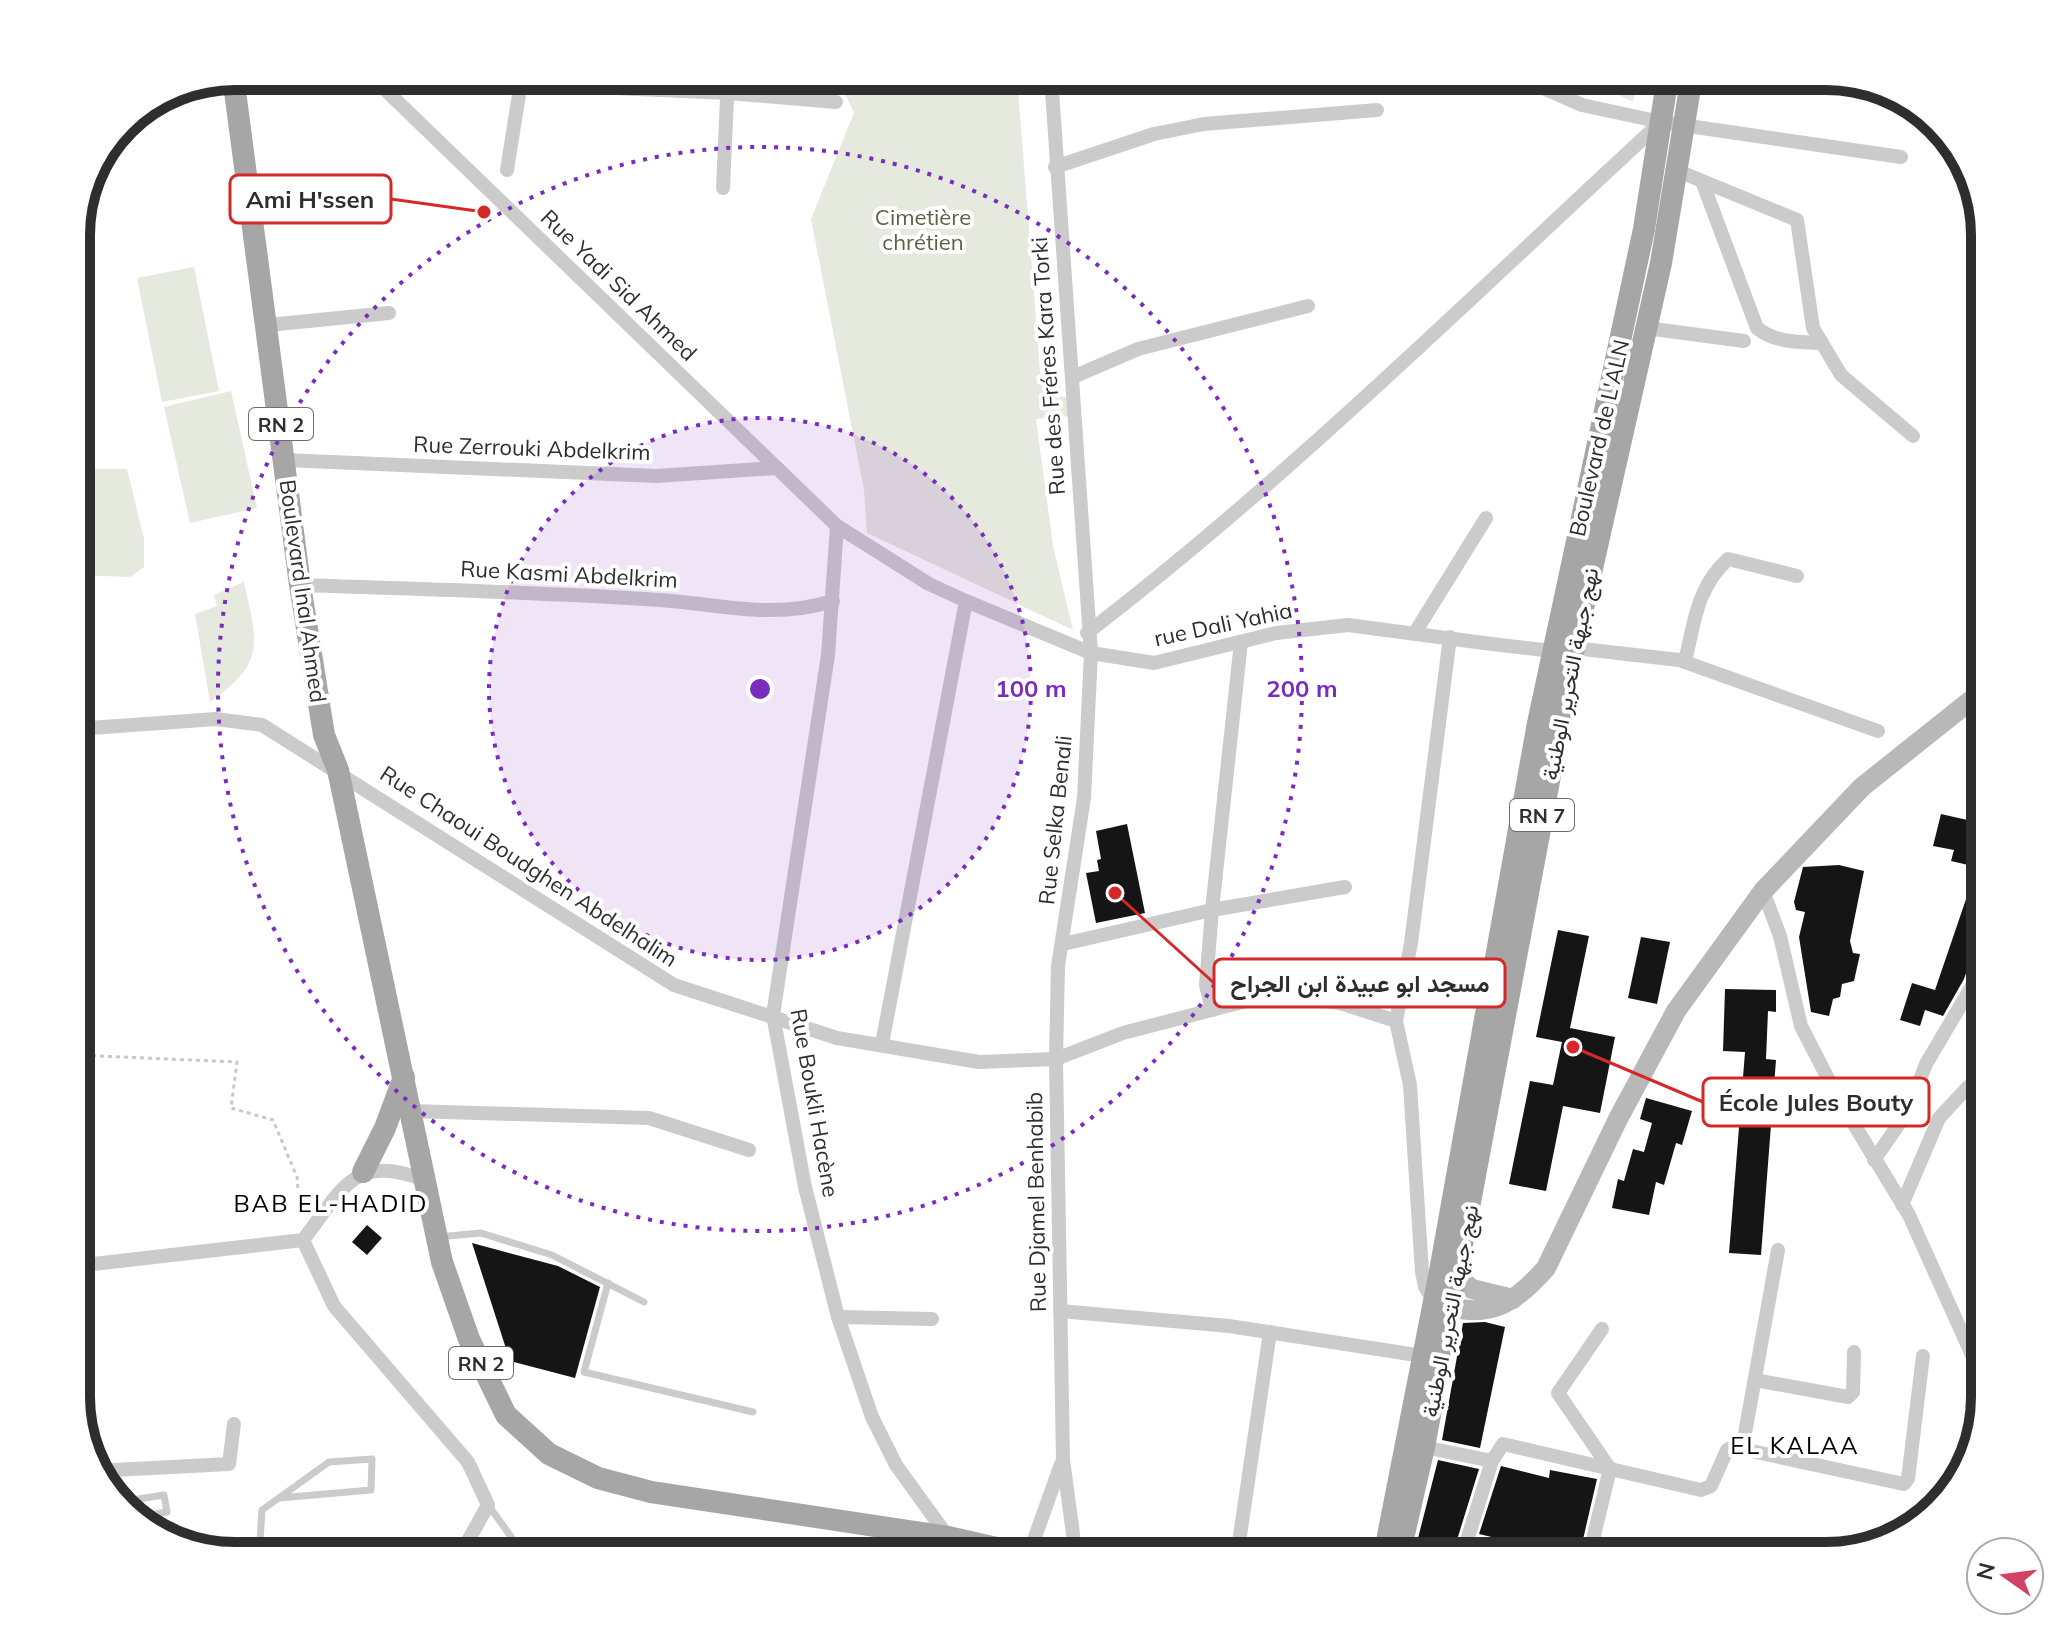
<svg xmlns="http://www.w3.org/2000/svg" width="2061" height="1632" viewBox="0 0 2061 1632" font-family="Mulish,Vazirmatn,sans-serif">
<style>
.green{fill:#e6e9dd}
.building{fill:#151515}
.lines{fill:none;stroke-linecap:round;stroke-linejoin:round}
.path{stroke:#c8c8c8;stroke-width:3;stroke-dasharray:4 4;stroke-linecap:butt}
.lane{stroke:#cbcbcb;stroke-width:7}
.street{stroke:#cbcbcb;stroke-width:14}
.secondary{stroke:#b8b8b8;stroke-width:20}
.primary{stroke:#a6a6a6;stroke-width:22}
.ring{fill:none;stroke:#7b2cbf;stroke-width:4;stroke-dasharray:4 8}
.labels{text-anchor:middle;dominant-baseline:central;stroke-width:8;stroke-linejoin:round;paint-order:stroke}
.shield{fill:#fff;stroke:#6d6d6d;stroke-width:2}
.shield-label{font-size:20px;font-weight:bold;fill:#2e2e2e}
.park-label{font-size:22px;fill:#576440;stroke:#fff}
.street-label{font-size:22px;fill:#2e2e2e;stroke:#fff}
.neighbourhood-label{font-size:24px;letter-spacing:2px;fill:#000;stroke:#fff}
.rim{fill:none;stroke:#2e2e2e;stroke-width:10}
.centre{fill:#7b2cbf;stroke:#fff;stroke-width:4}
.ring-label{font-size:24px;text-anchor:middle;font-weight:bold;fill:#7b2cbf;stroke:#fff;stroke-width:8;stroke-linejoin:round;paint-order:stroke}
.leader{fill:none;stroke:#d62828;stroke-width:3}
.callout-dot{fill:#d62828;stroke:#fff;stroke-width:3}
.callout{fill:#fff;stroke:#d62828;stroke-width:3}
.callout-label{font-size:24px;text-anchor:middle;font-weight:bold;fill:#2e2e2e}
</style>
<rect width="100%" height="100%" fill="#fff"/>
<g class="green">
<polygon points="837,76 1017,76 1041,384 1060,385 1062,397 1070,397 1071,416 1036,419 1053,546 1073,630 867,533 864,490 811,219 854,113"/>
<polygon points="1578,76 1638,76 1633,102"/>
<polygon points="194,267 219,391 162,402 137,278"/>
<polygon points="231,391 257,508 190,523 164,407"/>
<polygon points="76,469 127,469 144,539 144,567 130,577 76,575"/>
<path d="M244 582C257 643 267 662 210 702L195 614 217 606 214 595Z"/>
</g>
<g class="building">
<polygon points="1941,814 1985,824 1985,919 1964,979 1943,1016 1925,1010 1920,1026 1900,1020 1912,983 1935,990 1977,867 1951,861 1954,850 1933,846"/>
<polygon points="1127,824 1145,913 1096,923 1086,873 1099,871 1097,860 1101,859 1096,831"/>
<polygon points="1839,865 1864,871 1850,941 1853,953 1860,954 1854,981 1842,984 1840,997 1833,999 1829,1016 1811,1012 1799,937 1805,912 1796,910 1794,902 1803,867"/>
<polygon points="1558,930 1589,936 1570,1028 1615,1037 1600,1113 1563,1106 1546,1191 1509,1184 1530,1081 1553,1085 1562,1042 1536,1037"/>
<polygon points="1641,937 1670,942 1657,1004 1628,998"/>
<polygon points="1725,989 1776,990 1776,1012 1768,1011 1766,1059 1776,1060 1761,1255 1729,1253 1745,1052 1723,1051"/>
<polygon points="1646,1098 1692,1111 1682,1145 1676,1143 1664,1185 1656,1182 1649,1215 1612,1208 1618,1179 1624,1181 1633,1149 1644,1152 1652,1123 1640,1119"/>
<polygon points="367,1225 382,1238 367,1255 352,1242"/>
<polygon points="472,1243 558,1266 600,1287 575,1378 510,1361"/>
<polygon points="1485,1322 1505,1327 1480,1448 1442,1440 1463,1323"/>
<polygon points="1438,1460 1479,1469 1452,1556 1420,1556 1422,1548 1416,1546"/>
<polygon points="1501,1466 1549,1478 1550,1470 1597,1479 1581,1548 1564,1545 1563,1554 1479,1534"/>
</g>
<g class="lines">
<polyline class="path" points="76,1055 237,1062 231,1108 273,1120 297,1177 300,1216"/>
<g class="lane">
<polyline points="438,1237 481,1233 552,1255 644,1302"/>
<polyline points="608,1283 584,1372 753,1412"/>
<polyline points="119,1502 164,1495 167,1512 134,1518"/>
<polyline points="489,1506 525,1556"/>
<polyline points="259,1556 262,1510 329,1462 372,1459 371,1490 279,1498"/>
</g>
<g class="street">
<polyline points="371,76 837,526 929,584 966,601 1091,653 1154,663 1276,633 1348,625 1484,643 1552,651 1574,648 1679,660 1878,731"/>
<polyline points="1051,76 1091,653 1084,798 1058,966 1056,1059 1063,1460 1076,1556"/>
<polyline points="1516,76 1582,105 1661,122"/>
<polyline points="522,84 729,93 836,102"/>
<polyline points="1055,167 1154,134 1204,124 1377,110"/>
<polyline points="507,170 522,76"/>
<polyline points="1678,171 1797,220 1813,328 1841,375 1913,436"/>
<path d="M1702 181 1757 328C1775 343 1800 342 1822 343"/>
<polyline points="723,188 728,76"/>
<polyline points="268,325 389,313"/>
<polyline points="1646,328 1744,341"/>
<polyline points="1073,377 1138,349 1308,306"/>
<polyline points="285,460 656,476 777,468"/>
<polyline points="837,526 828,655 773,1015 805,1187 838,1317 872,1417 896,1465 948,1537"/>
<path d="M300 585C419 589 539 592 659 600 721 604 771 620 833 601"/>
<polyline points="1416,631 1486,518"/>
<path d="M1087 633C1290 477 1473 295 1661 122L1901 157"/>
<path d="M1685 662C1694 623 1697 587 1728 559L1797 576"/>
<polyline points="76,729 216,719 262,725 674,985 837,1038 979,1062 1056,1059 1123,1033 1273,994 1340,1003 1396,1021"/>
<polyline points="1763,891 1780,936 1801,1026 1838,1098 1909,1215 1985,1384"/>
<polyline points="1063,944 1212,910 1241,642"/>
<polyline points="1212,1010 1206,985 1212,910 1345,887"/>
<polyline points="882,1044 966,601"/>
<polyline points="411,1111 649,1118 749,1150"/>
<polyline points="1874,1160 1908,1111 1926,1064 1985,964"/>
<polyline points="1902,1205 1939,1118 1968,1087 1985,1090"/>
<polyline points="303,1240 334,1306 468,1462 488,1505 464,1548 465,1556"/>
<path d="M76 1266 303 1240C342 1190 354 1152 424 1180"/>
<polyline points="1435,1303 1425,1287 1422,1272 1410,1085 1396,1021 1411,943 1450,637"/>
<polyline points="1060,1311 1229,1326 1423,1356"/>
<polyline points="838,1317 932,1319"/>
<polyline points="1755,1380 1848,1397 1853,1392 1854,1352"/>
<polyline points="1424,1447 1492,1461"/>
<polyline points="1742,1450 1778,1250"/>
<polyline points="95,1471 229,1464 234,1424"/>
<polyline points="1029,1554 1061,1464"/>
<polyline points="1237,1556 1270,1332"/>
<polyline points="1462,1556 1492,1461 1503,1444 1701,1490 1711,1486 1727,1450 1733,1447 1904,1484 1908,1479 1923,1356"/>
<polyline points="1589,1556 1610,1469 1558,1393 1602,1329"/>
</g>
<g class="secondary">
<polyline points="1456,1276 1472,1289 1513,1299"/>
<path d="M1450 1307C1493 1318 1518 1300 1546 1268L1618 1119 1676 1011 1763 891 1862 787 1985 689"/>
</g>
<g class="primary">
<polyline points="233,76 300,585 324,735 338,770 442,1262 469,1339 506,1415 549,1454 598,1478 651,1492 948,1537 1032,1556"/>
<polyline points="363,1172 385,1128 404,1077"/>
<polyline points="1384,1556 1440,1271 1538,723 1644,229 1668,76"/>
<polyline points="1399,1556 1424,1447 1574,648 1661,263 1692,76"/>
</g>
</g>
<circle cx="760" cy="689" r="271" fill="#7b2cbf" fill-opacity=".12"/>
<g class="ring">
<circle cx="760" cy="689" r="271"/>
<circle cx="760" cy="689" r="542"/>
</g>
<g class="labels">
<g class="shield">
<rect x="249" y="408" width="64" height="32" rx="6"/>
<rect x="1510" y="799" width="64" height="32" rx="6"/>
<rect x="449" y="1347" width="64" height="32" rx="6"/>
</g>
<g class="shield-label">
<text x="281" y="424">RN 2</text>
<text x="1542" y="815">RN 7</text>
<text x="481" y="1363">RN 2</text>
</g>
<g class="park-label">
<text x="923" y="217">Cimetière<tspan x="923" dy="25">chrétien</tspan></text>
</g>
<g class="street-label">
<text transform="translate(619 285) rotate(44)">Rue Yadi Sid Ahmed</text>
<text transform="translate(1048 366) rotate(-94)">Rue des Fréres Kara Torki</text>
<text transform="translate(1599 438) rotate(-77)">Boulevard de L'ALN</text>
<text transform="translate(532 448) rotate(2)">Rue Zerrouki Abdelkrim</text>
<text transform="translate(569 574) rotate(3)">Rue Kasmi Abdelkrim</text>
<text transform="translate(303 591) rotate(82)">Boulevard Inal Ahmed</text>
<text transform="translate(1223 624) rotate(-12)">rue Dali Yahia</text>
<text transform="translate(1570 674) rotate(-79)">نهج جبهة التحرير الوطنية</text>
<text transform="translate(1055 820) rotate(-84)">Rue Selka Benali</text>
<text transform="translate(529 866) rotate(33)">Rue Chaoui Boudghen Abdelhalim</text>
<text transform="translate(815 1103) rotate(80)">Rue Boukli Hacène</text>
<text transform="translate(1036 1202) rotate(-91)">Rue Djamel Benhabib</text>
<text transform="translate(1450 1311) rotate(-79)">نهج جبهة التحرير الوطنية</text>
</g>
<g class="neighbourhood-label">
<text x="331" y="1203">BAB EL-HADID</text>
<text x="1795" y="1445">EL KALAA</text>
</g>
</g>
<path d="M0 0H2061V1632H0ZM235 90H1826A145 145 0 0 1 1971 235V1397A145 145 0 0 1 1826 1542H235A145 145 0 0 1 90 1397V235A145 145 0 0 1 235 90Z" fill="#fff" fill-rule="evenodd"/>
<path class="rim" d="M235 90H1826A145 145 0 0 1 1971 235V1397A145 145 0 0 1 1826 1542H235A145 145 0 0 1 90 1397V235A145 145 0 0 1 235 90Z"/>
<circle cx="760" cy="689" r="12" class="centre"/>
<g class="ring-label">
<text x="1031" y="697">100 m</text>
<text x="1302" y="697">200 m</text>
</g>
<path class="leader" d="M484 212L391 199M1115 893L1214 983M1573 1047L1703 1102"/>
<g class="callout-dot">
<circle cx="484" cy="212" r="8"/>
<circle cx="1115" cy="893" r="8"/>
<circle cx="1573" cy="1047" r="8"/>
</g>
<g class="callout">
<rect x="230" y="175" width="161" height="48" rx="8"/>
<rect x="1214" y="959" width="291" height="48" rx="8"/>
<rect x="1703" y="1078" width="226" height="48" rx="8"/>
</g>
<g class="callout-label">
<text x="310" y="208">Ami H'ssen</text>
<text x="1360" y="992">مسجد ابو عبيدة ابن الجراح</text>
<text x="1816" y="1111">École Jules Bouty</text>
</g>
<g transform="translate(2005 1576) rotate(284)"><circle r="38" fill="#ffffff" stroke="#ababab" stroke-width="2"/>
<path d="M0-6L14 30L0 20L-14 30Z" fill="#d24266"/>
<text y="-12" font-size="22" font-weight="bold" text-anchor="middle" fill="#2e2e2e">N</text>
</g>
</svg>
